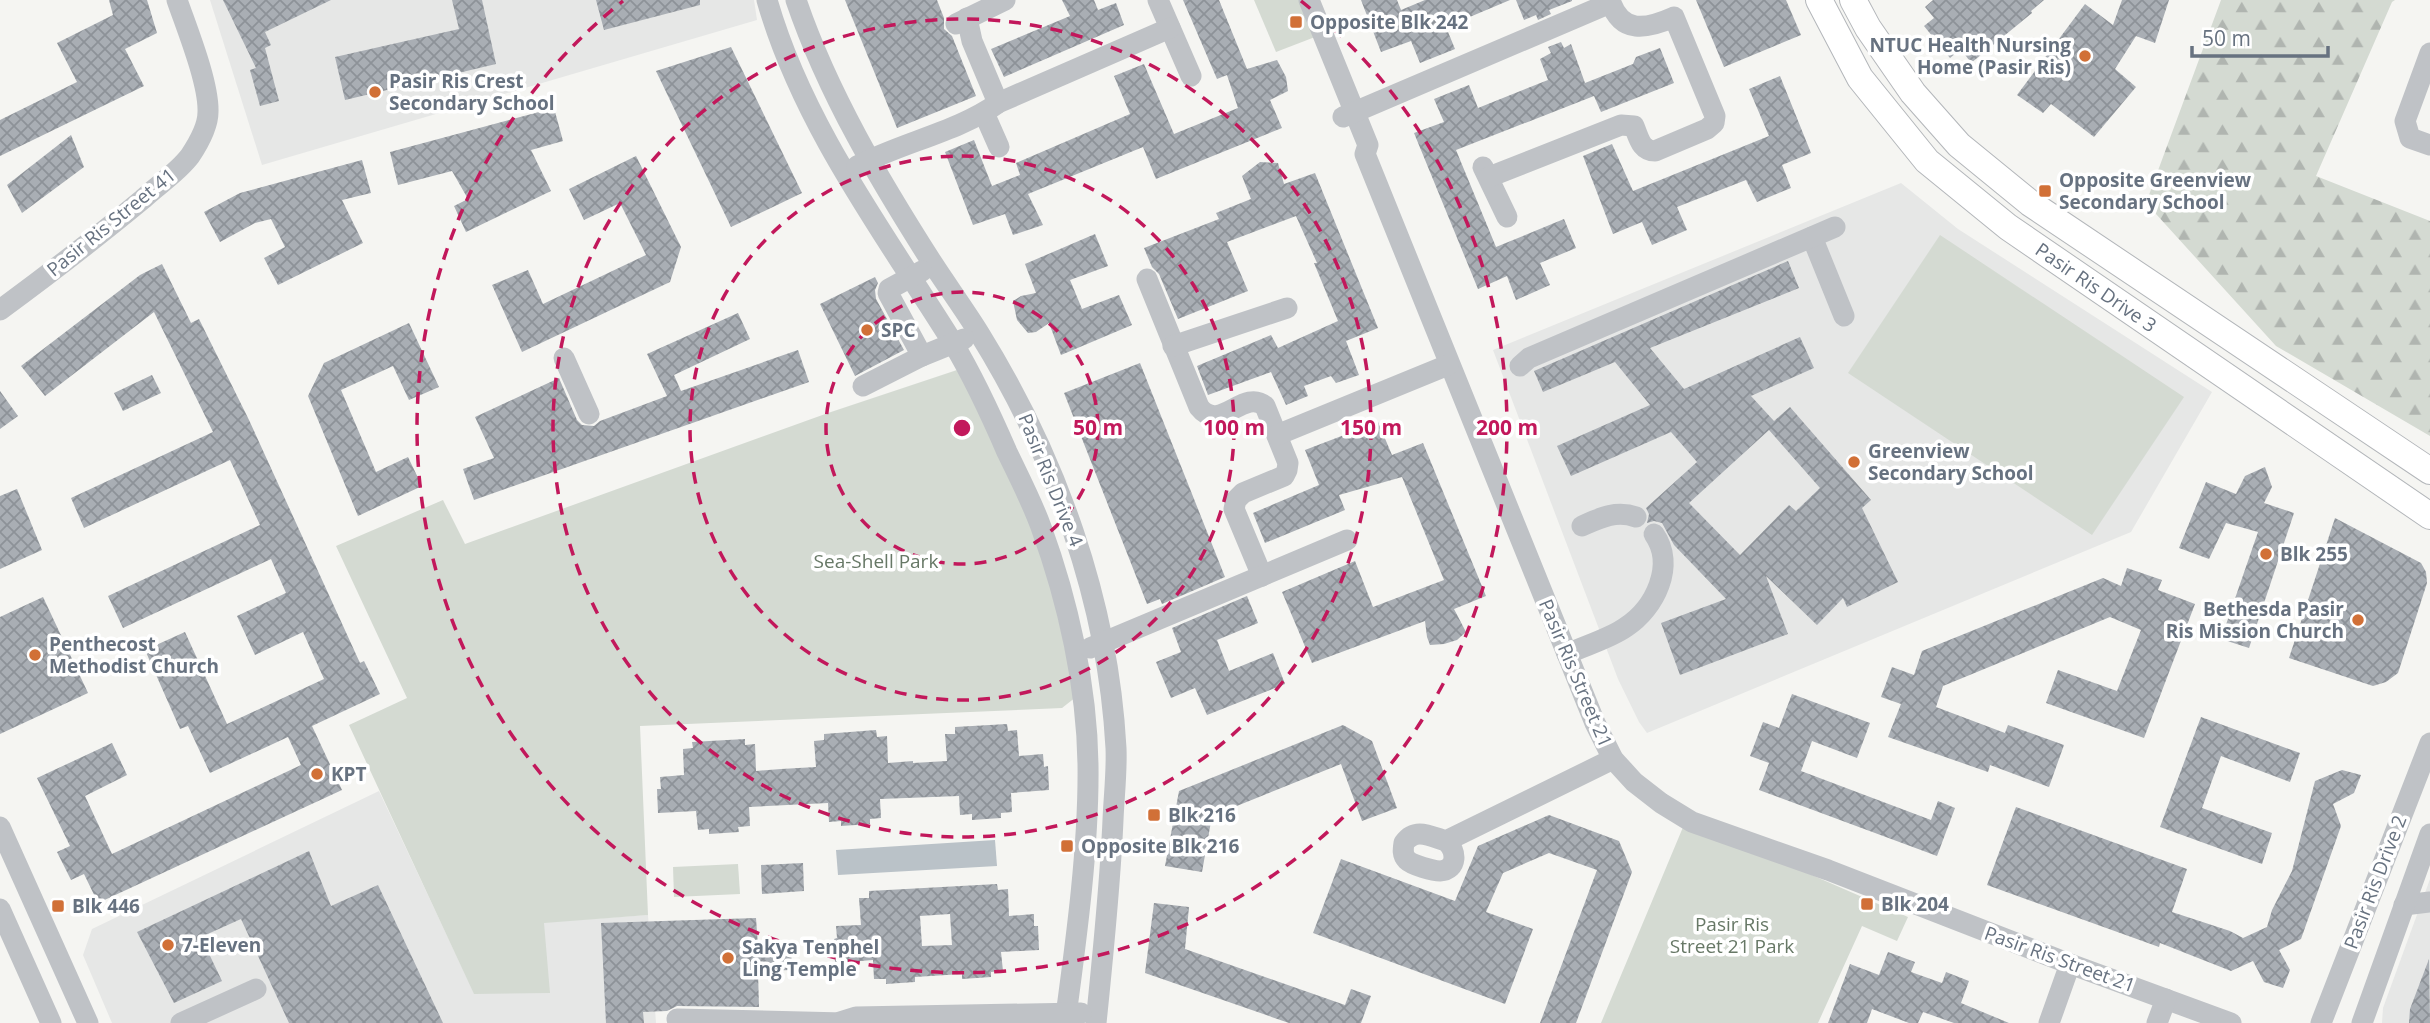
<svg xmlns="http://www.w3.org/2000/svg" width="2430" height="1023" viewBox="0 0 2430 1023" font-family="'Open Sans',sans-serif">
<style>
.built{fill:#e6e7e6}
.green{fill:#d4dad2}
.forest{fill:url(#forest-firs)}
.water{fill:#bac2c8}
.building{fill:url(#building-cross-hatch);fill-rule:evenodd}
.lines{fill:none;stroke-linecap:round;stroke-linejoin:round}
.major-casing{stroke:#b3b6ba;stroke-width:28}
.minor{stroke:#bfc2c6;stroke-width:21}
.major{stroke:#fff;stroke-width:26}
.ring{fill:none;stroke:#c2185b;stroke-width:3.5;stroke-dasharray:12 9}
.poi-dot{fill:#d17037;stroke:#fff;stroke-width:2.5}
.labels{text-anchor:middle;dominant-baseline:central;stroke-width:7;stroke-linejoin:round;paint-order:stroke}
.poi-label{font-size:19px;font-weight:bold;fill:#677280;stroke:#fff;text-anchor:start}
.street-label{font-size:19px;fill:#677280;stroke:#fff}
.park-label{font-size:19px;fill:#677866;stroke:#fff}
.centre{fill:#c2185b;stroke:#fff;stroke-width:3.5}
.ring-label{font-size:21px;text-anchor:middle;font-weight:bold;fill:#c2185b;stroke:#fff;stroke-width:7;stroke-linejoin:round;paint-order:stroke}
</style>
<defs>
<pattern id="forest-firs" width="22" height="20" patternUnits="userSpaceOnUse" patternTransform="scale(1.75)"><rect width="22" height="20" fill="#d4dad2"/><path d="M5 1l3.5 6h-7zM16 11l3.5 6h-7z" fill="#b0b5b0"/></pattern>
<pattern id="building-cross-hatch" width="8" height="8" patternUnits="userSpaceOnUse" patternTransform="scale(1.75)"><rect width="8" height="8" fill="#a9aeb4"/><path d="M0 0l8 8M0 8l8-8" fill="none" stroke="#8d9298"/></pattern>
</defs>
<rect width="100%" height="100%" fill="#f5f5f2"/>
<g class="built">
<polygon points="210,0 754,0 757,20 262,165"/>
<polygon points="1901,183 1958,229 2212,392 2131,532 1647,733 1639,722 1618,679 1493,350"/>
<polygon points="379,791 474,993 544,922 648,915 656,1023 112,1023 83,955 92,929"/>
<polygon points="2430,879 2430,1023 2382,1023 2383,1008"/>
</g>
<g class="green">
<polygon points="1254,0 1299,0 1315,37 1276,52"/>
<polygon points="1940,235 2184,397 2092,535 1848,373"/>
<polygon points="960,369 1020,496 1048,572 1076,697 1062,708 640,726 648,915 544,923 550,993 474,994 349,725 407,698 336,546 443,500 465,544 828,413"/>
<polygon points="1686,820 1908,917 1897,941 1862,926 1818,1023 1601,1023"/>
<polygon points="738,864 740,894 674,897 673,867"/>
</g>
<polygon class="forest" points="2221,0 2395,0 2392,2 2316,176 2430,221 2430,436 2276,346 2146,203"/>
<polygon class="water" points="995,840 997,866 838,875 836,850"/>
<g class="building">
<polygon points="109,0 147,0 157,33 125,49 144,86 0,156 0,120 77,82 57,43 113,15"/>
<polygon points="223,0 331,0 265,32 271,45 265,48 279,101 260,106 250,70 256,68"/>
<polygon points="452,0 482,0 496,64 345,100 335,57 459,29"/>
<polygon points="596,0 700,0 700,5 604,30"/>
<polygon points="845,0 937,0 944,18 944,29 952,36 976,96 897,128"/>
<polygon points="1062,0 1094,0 1098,10 1116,3 1124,25 1004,77 991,49 1070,16"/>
<polygon points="1183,0 1219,0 1247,69 1277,60 1286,77 1288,91 1270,100 1282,128 1156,179 1143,147 1028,194 1043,225 1013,235 1005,214 973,225 945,152 974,140 992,186 1020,175 1016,163 1130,114 1114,76 1144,64 1174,134 1238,108 1227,75 1217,79"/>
<polygon points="1361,0 1397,0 1401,10 1425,0 1510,0 1446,27 1455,49 1420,63 1411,41 1381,52"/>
<polygon points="1516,0 1572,0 1572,1 1549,10 1551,14 1538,20 1536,15 1524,20"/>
<polygon points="1696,0 1786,0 1801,35 1724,67"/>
<polygon points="1933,0 2044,0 2031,11 2032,13 1971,63 1961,49 1950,58 1924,26 1934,18 1925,7"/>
<polygon points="2122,0 2169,0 2155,43 2136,36 2115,69 2136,87 2094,137 2051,104 2043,113 2017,95 2085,4 2113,25"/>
<polygon points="1561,42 1564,48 1571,44 1585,83 1633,64 1636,57 1660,48 1674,83 1601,112 1594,96 1456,150 1496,247 1564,219 1576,248 1540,263 1550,285 1516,300 1507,276 1478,289 1414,133 1444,122 1434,99 1469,85 1478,108 1548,80 1540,59 1551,53 1548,47"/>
<polygon points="731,47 802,193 731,227 656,71"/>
<polygon points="1780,76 1811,153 1782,165 1791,188 1757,202 1746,180 1677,207 1687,230 1652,245 1642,222 1613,234 1583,156 1612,144 1633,191 1769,136 1749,89"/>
<polygon points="554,108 563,141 531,150 551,191 466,232 454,206 468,199 452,171 398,185 390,152"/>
<polygon points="71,135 84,167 22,213 7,185"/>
<polygon points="636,156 681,247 670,282 522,352 492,285 528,270 543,304 646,255 620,203 584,220 569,189"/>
<polygon points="362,160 371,193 342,200 363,243 278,285 264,258 285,247 271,219 255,223 220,242 204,212 240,193"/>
<polygon points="1260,162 1278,163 1284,184 1315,173 1378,328 1346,341 1359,375 1336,383 1331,376 1304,386 1308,396 1286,405 1271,372 1208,395 1197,366 1271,335 1278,348 1338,321 1314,263 1317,263 1296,216 1227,242 1248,291 1178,319 1159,274 1152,267 1144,248 1219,219 1216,213 1251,199 1242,176"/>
<polygon points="1095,234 1108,266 1070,280 1082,309 1119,295 1132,325 1061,355 1049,323 1036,332 1028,333 1017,320 1013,301 1021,296 1036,293 1025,264"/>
<path d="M1788 261 1799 288 1650 348 1684 389 1800 337 1814 368 1751 396 1774 421 1790 407 1871 500 1862 508 1898 582 1847 607 1843 598 1817 625 1766 576 1788 634 1680 675 1661 623 1726 599 1674 545 1662 523 1654 521 1647 523 1649 514 1646 508 1697 462 1671 432 1571 476 1557 446 1650 405 1615 362 1543 392 1534 371ZM1769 430 1820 488 1796 511 1789 505 1740 555 1689 503Z"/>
<polygon points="162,264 191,323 199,319 249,420 360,663 364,661 380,694 312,726 342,790 98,903 84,874 71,880 57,852 70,846 37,778 112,743 127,775 85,796 112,854 301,765 288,737 210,773 188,726 180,729 145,650 185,632 227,724 324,679 303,632 255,655 237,616 286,593 271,559 123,628 108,596 260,525 230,460 84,528 71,498 213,432 154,312 45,396 21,366 140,275"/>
<polygon points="875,277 878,283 875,290 876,299 904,350 855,376 820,304"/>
<polygon points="738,313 750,339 674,375 681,391 798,350 809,382 474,500 463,469 494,458 475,417 559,378 577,420 582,425 594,426 600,421 667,396 647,354"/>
<polygon points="409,323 439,387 409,400 393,366 341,390 376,472 408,457 422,486 358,516 308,396 324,363"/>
<polygon points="1140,363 1225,577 1162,604 1160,599 1147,604 1064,393"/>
<polygon points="152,375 161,393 123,411 114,393"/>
<polygon points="0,391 18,416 0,429"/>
<polygon points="1378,422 1392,455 1423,443 1486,596 1454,609 1466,632 1457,640 1444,644 1430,645 1427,637 1425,621 1312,663 1282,592 1355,561 1373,607 1444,580 1402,477 1339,495 1345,510 1265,543 1253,513 1319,485 1305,450"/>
<polygon points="2265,467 2272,487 2264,503 2294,513 2249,648 2221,639 2258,532 2226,523 2209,559 2179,548 2206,482 2236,494 2245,476"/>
<polygon points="17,489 42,550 0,569 0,496"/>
<polygon points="2335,518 2421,563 2426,572 2427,583 2398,673 2386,682 2373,686 2289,658"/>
<polygon points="2127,568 2162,580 2158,590 2195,604 2144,738 2046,703 2058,670 2117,691 2141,630 2110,617 1943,686 1936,707 2005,733 2008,725 2064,745 2049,787 1990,765 1988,772 1888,737 1901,704 1881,697 1892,667 1914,675 1922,651 2103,578 2121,586"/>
<polygon points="1247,596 1258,623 1217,640 1229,671 1273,653 1285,684 1207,715 1195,688 1171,698 1156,662 1181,652 1172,628"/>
<polygon points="43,597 88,693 0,734 0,617"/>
<polygon points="1792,694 1870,723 1857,758 1812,741 1801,771 1931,820 1938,801 1955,808 1937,856 1759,790 1769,763 1750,756 1763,722 1779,728"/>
<polygon points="2201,717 2300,753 2290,782 2221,756 2202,808 2272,833 2262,864 2160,827"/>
<polygon points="1007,724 1008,731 1017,730 1019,756 1043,754 1044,767 1048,766 1049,790 1011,793 1012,812 1001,813 1001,818 972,820 972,814 960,815 959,796 880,799 881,818 870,819 870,824 841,826 841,821 829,822 828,803 749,807 750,826 738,827 739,832 709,834 709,829 698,830 696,811 658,813 657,789 661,789 660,777 684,775 683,749 693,748 692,742 745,739 745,745 755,744 756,771 781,769 816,767 814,741 824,740 824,734 876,730 877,737 887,736 888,763 913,761 913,763 947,761 945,734 955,734 955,727"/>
<polygon points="1343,725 1372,741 1397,808 1362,821 1341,764 1212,816 1202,872 1165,866 1179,791"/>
<polygon points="2342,770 2361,775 2354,793 2333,804 2341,826 2301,939 2279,950 2290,970 2283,988 2264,982 2253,961 2231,971 2160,943 2159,947 1987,885 2016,807 2187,869 2172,912 2230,931 2243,938 2267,927 2272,910 2292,871 2315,781"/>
<polygon points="1549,815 1619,841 1632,872 1576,1023 1540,1023 1597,870 1549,853 1503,873 1486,912 1533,929 1505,1004 1313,933 1341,859 1455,901 1478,846"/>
<polygon points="309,851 331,906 378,885 443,1023 289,1023 241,919 201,937 222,981 174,1003 137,932"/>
<polygon points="803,863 804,891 762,894 761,865"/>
<path d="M997 884 998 890 1008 889 1009 916 1034 914V926H1038L1039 950 1001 952 1003 971 991 972V977L962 979V974L915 977V982L886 984V979H874L873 960 835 963 834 939 837 938 836 926 861 925 859 898H869V891ZM950 914 952 945 922 946 920 916Z"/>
<polygon points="1154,903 1189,907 1185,949 1345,1005 1351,989 1371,996 1361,1023 1289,1023 1145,973"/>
<polygon points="756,918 758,946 791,945 792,970 758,971 759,1007 677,1006 667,1011 643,1012 644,1023 606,1023 601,923"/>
<polygon points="1888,952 1915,962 1911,972 1942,983 1946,972 1969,981 1961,1003 2009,1023 1954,1023 1923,1012 1918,1023 1909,1023 1872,1009 1867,1023 1828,1023 1850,964 1879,975"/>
<polygon points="2429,959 2430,1023 2409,1023 2410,1009"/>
</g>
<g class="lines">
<defs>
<g id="major">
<path id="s1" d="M1819 0 1860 78 1927 161 2008 227 2430 516"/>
<polyline points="1853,0 1868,28 1913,93 1959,145 2030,203 2430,471"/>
</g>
</defs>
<use href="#major" class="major-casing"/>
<g class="minor">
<path d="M767 0C803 126 885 234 953 343 974 378 991 415 1007 452 1019 477 1032 502 1041 527 1068 601 1087 686 1088 765 1089 847 1076 941 1065 1023"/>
<path d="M796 0C828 94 880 181 933 264 948 287 964 309 979 333 1056 457 1108 601 1116 748 1117 771 1114 796 1113 820 1110 888 1103 955 1096 1023"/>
<polyline points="1158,0 1191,76"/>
<polyline points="1309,0 1368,145 1365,154 1595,723 1613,759 1634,782 1661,803 1692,822 1828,870 2070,964 2231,1023"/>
<polyline points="967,18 972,41 998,103"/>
<polyline points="956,24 1005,0"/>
<polyline points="2430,53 2405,121 2410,138 2430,145"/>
<polyline points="984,113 999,147"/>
<polyline points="1343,117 1610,3"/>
<path d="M857 166C900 143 960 131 998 103L1170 28"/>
<polyline points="1483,167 1507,217"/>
<path d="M1489 177 1621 125 1634 126C1639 138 1641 151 1655 151L1707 129 1714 123 1715 116 1674 17C1647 29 1621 35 1610 0"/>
<polyline points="1812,237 1844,316"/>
<path d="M1147 279 1199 407C1220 434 1243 388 1265 406L1288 463 1287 470 1284 476 1243 493 1236 500 1234 509 1262 576"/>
<path d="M0 310C49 274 96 238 143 199 158 185 178 172 190 156 198 144 208 127 208 112 209 83 187 29 177 0"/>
<polyline points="1173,346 1287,308"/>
<polyline points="922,356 888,293 889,289 922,271"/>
<polyline points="564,358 589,414"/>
<polyline points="1520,366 1529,358 1835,227"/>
<polyline points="863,386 922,356 964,339"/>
<polyline points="1277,435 1448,365"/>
<path d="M1582 526C1600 518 1616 510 1636 517"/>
<polyline points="1090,648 1347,540"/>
<path d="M1567 654C1586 645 1609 639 1626 627 1655 608 1676 565 1654 534"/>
<polyline points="0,827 88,1023"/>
<path d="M1446 841C1457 850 1458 870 1440 871 1433 871 1412 865 1407 860 1402 855 1403 849 1404 843 1415 827 1430 836 1446 841L1613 759"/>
<polyline points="2404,905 2430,902"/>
<polyline points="0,909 51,1023"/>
<polyline points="677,1019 844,1023"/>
<polyline points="840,1022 856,1017 1081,1013"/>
<polyline points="181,1023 256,989"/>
<polyline points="2049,1023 2070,964"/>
<polyline points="2157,1023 2166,999"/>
<polyline points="2321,1023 2430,743"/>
<polyline points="2362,1023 2430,834"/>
</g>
<use href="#major" class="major"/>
</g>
<g class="ring">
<circle cx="962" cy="428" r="136"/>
<circle cx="962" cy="428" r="272"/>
<circle cx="962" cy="428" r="409"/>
<path d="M1301 1A545 545 0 1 1 623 1"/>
</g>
<g class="poi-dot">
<rect x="1289" y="15" width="14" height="14" rx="3.5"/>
<circle cx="2085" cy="56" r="7"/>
<circle cx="375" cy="92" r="7"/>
<rect x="2038" y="184" width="14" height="14" rx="3.5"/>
<circle cx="867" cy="330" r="7"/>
<circle cx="1854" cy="462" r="7"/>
<circle cx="2266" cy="554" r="7"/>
<circle cx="2358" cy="620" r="7"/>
<circle cx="35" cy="655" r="7"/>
<circle cx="317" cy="774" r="7"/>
<rect x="1147" y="808" width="14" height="14" rx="3.5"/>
<rect x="1060" y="839" width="14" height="14" rx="3.5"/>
<rect x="1860" y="897" width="14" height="14" rx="3.5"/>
<rect x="51" y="899" width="14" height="14" rx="3.5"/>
<circle cx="168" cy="945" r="7"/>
<circle cx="728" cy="958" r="7"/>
</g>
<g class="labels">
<g class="poi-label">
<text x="1310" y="22">Opposite Blk 242</text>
<text x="2071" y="45" text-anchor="end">NTUC Health Nursing<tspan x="2071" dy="22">Home (Pasir Ris)</tspan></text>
<text x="389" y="81">Pasir Ris Crest<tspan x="389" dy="22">Secondary School</tspan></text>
<text x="2059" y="180">Opposite Greenview<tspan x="2059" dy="22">Secondary School</tspan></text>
<text x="881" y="330">SPC</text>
<text x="1868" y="451">Greenview<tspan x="1868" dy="22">Secondary School</tspan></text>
<text x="2280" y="554">Blk 255</text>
<text x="2344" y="609" text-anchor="end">Bethesda Pasir<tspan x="2344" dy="22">Ris Mission Church</tspan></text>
<text x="49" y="644">Penthecost<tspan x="49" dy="22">Methodist Church</tspan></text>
<text x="331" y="774">KPT</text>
<text x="1168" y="815">Blk 216</text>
<text x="1081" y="846">Opposite Blk 216</text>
<text x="1881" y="904">Blk 204</text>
<text x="72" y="906">Blk 446</text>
<text x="182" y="945">7-Eleven</text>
<text x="742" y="947">Sakya Tenphel<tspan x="742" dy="22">Ling Temple</tspan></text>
</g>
<g class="street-label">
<text transform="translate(111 222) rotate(-39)">Pasir Ris Street 41</text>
<text stroke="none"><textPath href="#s1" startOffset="406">Pasir Ris Drive 3</textPath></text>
<text transform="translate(1051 480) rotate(68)">Pasir Ris Drive 4</text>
<text transform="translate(1576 673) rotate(67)">Pasir Ris Street 21</text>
<text transform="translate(2375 882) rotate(-69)">Pasir Ris Drive 2</text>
<text transform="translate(2060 959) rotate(20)">Pasir Ris Street 21</text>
</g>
<g class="park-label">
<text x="876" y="561">Sea-Shell Park</text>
<text x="1732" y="924">Pasir Ris<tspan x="1732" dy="22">Street 21 Park</tspan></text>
</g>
</g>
<circle cx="962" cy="428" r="10" class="centre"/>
<g class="ring-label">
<text x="1098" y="435">50 m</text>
<text x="1234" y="435">100 m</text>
<text x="1371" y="435">150 m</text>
<text x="1507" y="435">200 m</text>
</g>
<path d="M2192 46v10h136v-10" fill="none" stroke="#677280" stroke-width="3.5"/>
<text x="2202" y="46" font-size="21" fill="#677280" stroke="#ffffff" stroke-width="5" paint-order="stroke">50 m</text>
</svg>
